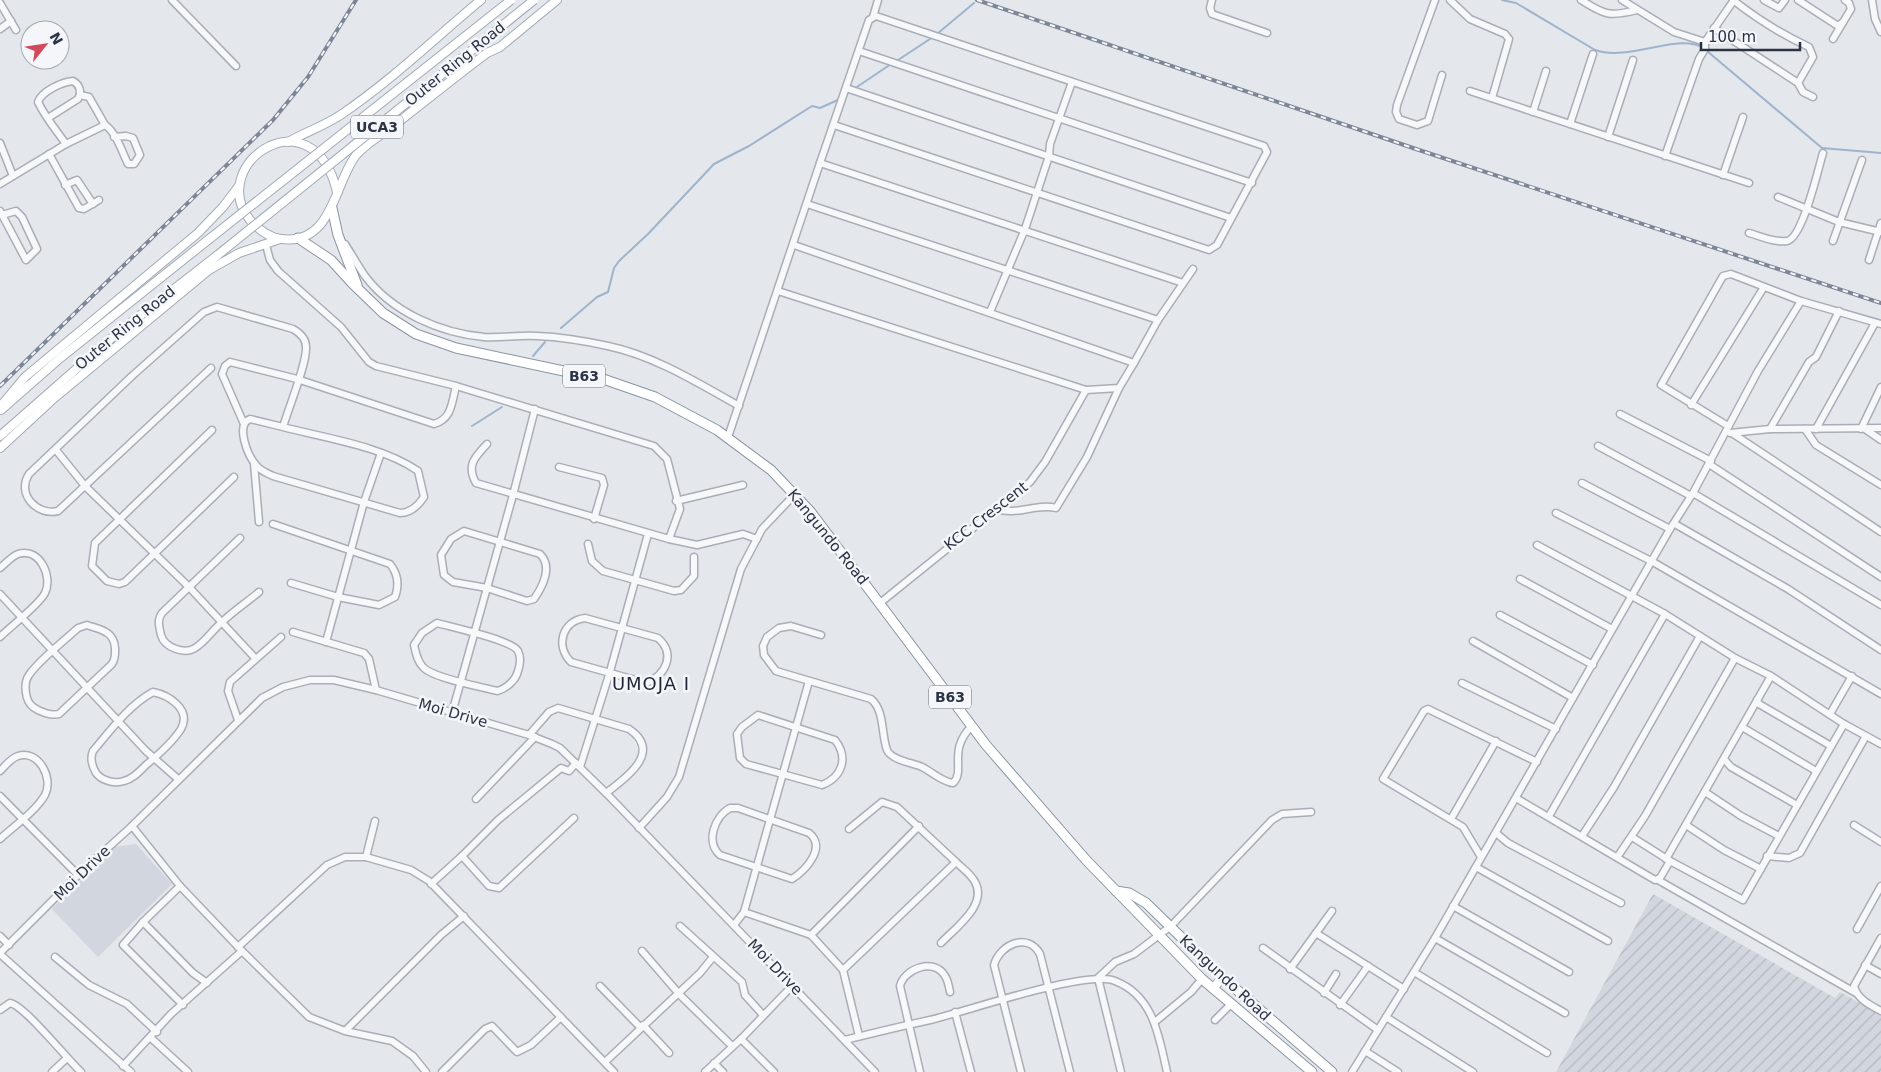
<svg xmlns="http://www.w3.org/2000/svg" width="1881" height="1072" viewBox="0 0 1881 1072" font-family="'DejaVu Sans',sans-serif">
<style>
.built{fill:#d2d6de}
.industrial{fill:url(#industrial-furrows)}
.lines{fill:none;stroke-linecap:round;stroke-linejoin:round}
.stream{stroke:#9fb4cc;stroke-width:2}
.minor-casing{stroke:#a9aeb7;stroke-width:9}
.major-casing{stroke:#a3abb8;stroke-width:10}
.highway-casing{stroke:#8b94a3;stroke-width:11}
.minor{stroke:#f7f8fa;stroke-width:6}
.major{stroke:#fff;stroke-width:8}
.highway{stroke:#fff;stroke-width:9}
.rail-casing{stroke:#7d8696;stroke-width:4}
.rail{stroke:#f4f6f9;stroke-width:2;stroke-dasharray:5.5;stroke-linecap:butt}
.major-bridge-casing{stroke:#a3abb8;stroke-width:10;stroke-linecap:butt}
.major-bridge{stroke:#fff;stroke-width:8}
.labels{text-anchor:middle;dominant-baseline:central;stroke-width:5;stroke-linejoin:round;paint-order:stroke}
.shield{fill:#f4f6f9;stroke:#676e7b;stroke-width:1}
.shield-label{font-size:14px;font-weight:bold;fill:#2b3445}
.street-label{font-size:15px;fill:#2b3445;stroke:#f4f6f9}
.quarter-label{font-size:18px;letter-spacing:1px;fill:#1d2536;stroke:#f4f6f9}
</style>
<defs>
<pattern id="industrial-furrows" width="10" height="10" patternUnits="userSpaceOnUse" patternTransform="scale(1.25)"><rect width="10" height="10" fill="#d2d6de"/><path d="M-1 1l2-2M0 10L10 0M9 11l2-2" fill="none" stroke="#b4b8c0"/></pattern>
</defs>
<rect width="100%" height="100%" fill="#e4e7ec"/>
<polygon class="built" points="136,844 172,884 98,957 52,909 114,847"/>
<polygon class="industrial" points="1653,894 1835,998 1840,992 1881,1015 1881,1072 1556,1072"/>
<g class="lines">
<g class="stream">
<path d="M1502 0 1516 3 1595 50C1629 62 1680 32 1703 48"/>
<polyline points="937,34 974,3"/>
<polyline points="1707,51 1822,148 1881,153"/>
<polyline points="895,62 933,37"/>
<polyline points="854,89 891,64"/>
<polyline points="561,328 597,297 608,292 614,268 619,261 648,234 714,164 749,146 812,106 820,108 840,99"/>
<polyline points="533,356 545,342"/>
<polyline points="472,426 502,407"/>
</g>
<defs>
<g id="minor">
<polyline points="172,0 236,66"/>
<polyline points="1212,0 1210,8 1212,14 1267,33"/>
<polyline points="1435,0 1397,105 1396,112 1399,119 1417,125 1428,121 1442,75"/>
<polyline points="1450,0 1470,19 1505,34 1509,39 1492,98"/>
<path d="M1581 0C1605 15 1609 17 1637 10"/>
<polyline points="1622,0 1674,32 1705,42"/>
<path d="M1733 0C1757 19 1781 34 1809 47L1813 57 1798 83"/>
<polyline points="1764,0 1779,8 1785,0"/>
<polyline points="1798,0 1838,26 1843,22"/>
<polyline points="1872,0 1875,19 1881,32"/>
<polyline points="0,3 16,30"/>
<polyline points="873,17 878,0"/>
<polyline points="1714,28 1798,83 1803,92 1813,97"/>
<polyline points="0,29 11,21"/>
<polyline points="1833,39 1851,9 1849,3 1845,0"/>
<polyline points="859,51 1252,183"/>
<polyline points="846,88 1231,218"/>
<polyline points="1470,91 1749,183"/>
<polyline points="80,95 89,97 105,125"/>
<polyline points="1533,112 1546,71"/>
<path d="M48 118 78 99C82 92 80 85 73 81 62 82 42 91 38 102 45 117 56 130 66 144"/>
<polyline points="1570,124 1593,54"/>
<polyline points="1608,137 1633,60"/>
<polyline points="0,143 13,176"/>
<polyline points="49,154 79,208 84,209 99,200"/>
<polyline points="1665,156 1699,59 1705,49 1705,42 1734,0"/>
<polyline points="820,163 869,20 876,16 1264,146 1267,152 1217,245 1209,250 834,125"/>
<polyline points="1723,175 1743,117"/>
<path d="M0 184 66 144 105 125C116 132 122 152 128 164H134L140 155 133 138 126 136 114 137"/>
<polyline points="65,185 77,180 93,204"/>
<polyline points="1778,197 1839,222 1881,232"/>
<polyline points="807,204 1158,320 1193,269"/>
<polyline points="0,211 26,260 37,249 22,217 16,211 2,215"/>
<path d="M1749 233C1760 236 1775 243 1787 241 1803 238 1818 169 1823 153"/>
<polyline points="1833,241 1862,160"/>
<path d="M345 244C352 255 358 266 365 276 392 312 440 333 484 337 501 338 519 335 537 336 561 337 585 341 608 346 655 356 698 383 739 406"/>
<path d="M266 245 270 260 278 271 341 327 369 362 376 366 456 386 654 446 667 459 680 509 669 539 476 483C466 465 475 457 487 444"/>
<polyline points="794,245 1134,363 1158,320"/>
<polyline points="1869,260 1881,223"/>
<polyline points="778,291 1086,390"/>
<polyline points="990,312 1025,229 1049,156 1050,144 1072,82"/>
<path d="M211 368 58 511C37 516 16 494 29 474L132 376 204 312 217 307 293 329C300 333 306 339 306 347 307 364 288 409 283 427 325 438 382 446 418 471L424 497C418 506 411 513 400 513L273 476C267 473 260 471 256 465 248 456 235 425 250 419L283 427"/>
<polyline points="1691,405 1764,287"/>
<polyline points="1620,414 1711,461"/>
<path d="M244 424 222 374 225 366 230 362 297 379 434 424C452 419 452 402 456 386"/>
<polyline points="1728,426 1661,385 1723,276 1731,274 1801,301 1881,324"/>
<polyline points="1770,429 1809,362 1816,357 1839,311"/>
<polyline points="1805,429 1816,445 1881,485"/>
<polyline points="1816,429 1875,323"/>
<polyline points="1861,429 1881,387"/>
<polyline points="1865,429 1881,440"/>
<polyline points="212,430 95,543 92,566 107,581 119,584 125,582 234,477"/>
<polyline points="1730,433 1770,429 1881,428"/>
<polyline points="1732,433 1881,532"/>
<polyline points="728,437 820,163 1183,283"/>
<polyline points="1598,446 1691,496"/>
<polyline points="56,450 85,486 189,587 255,658"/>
<polyline points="254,463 259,522"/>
<polyline points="1709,464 1881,577"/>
<polyline points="559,467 602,478 604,485 594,519"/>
<polyline points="1582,483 1670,529"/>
<polyline points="1693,493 1881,605"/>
<polyline points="676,501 743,485"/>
<path d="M997 509C1017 516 1036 503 1056 508L1087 457 1119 388"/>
<polyline points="1556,513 1653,562 1881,694"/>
<path d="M273 524 390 564C398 574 399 586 395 597L379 605 338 597 291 583"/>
<polyline points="1675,524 1788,589 1881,650"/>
<path d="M464 531 540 554C553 567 543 586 534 599L527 601 487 588 453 582 444 575 441 555 451 539Z"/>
<path d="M240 538 162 613C157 620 159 626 161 635 164 647 184 655 195 648 204 643 212 631 220 624 232 612 246 603 259 592"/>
<polyline points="669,539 697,545 743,534 757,539"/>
<polyline points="588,544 592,561 603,571 674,591 681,590 694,576 694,557"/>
<polyline points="1537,545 1665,614 1735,658 1771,676 1844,724 1881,744"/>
<path d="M0 568C5 564 12 556 18 554 40 547 53 577 45 593 39 605 10 627 0 637"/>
<polyline points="1520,579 1612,629"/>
<polyline points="0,594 146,751 178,779"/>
<polyline points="880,603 1030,482 1045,462 1086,390 1119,388 1134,363"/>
<polyline points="1500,615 1593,665"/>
<path d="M585 618 658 638C676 654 666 675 646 683L571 662C555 646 562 621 585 618Z"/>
<path d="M437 623C451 627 512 640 518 651 521 657 520 665 518 671 516 680 506 689 497 691 482 687 432 678 423 667 417 661 416 653 414 645L422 633Z"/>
<path d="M87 625C101 630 114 631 115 648 115 654 116 658 112 664L59 714C51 716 40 712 33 707 25 701 23 683 29 675 39 660 64 641 78 628Z"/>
<polyline points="293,632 364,653 369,659 376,690"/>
<path d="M821 635 791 626 779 628 767 637 763 646 764 655 776 671 871 699C885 711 881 734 887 750 891 760 913 763 922 767 932 772 942 782 953 783 966 771 947 750 972 726"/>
<polyline points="1473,641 1573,698"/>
<polyline points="326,642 364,502 381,453"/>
<polyline points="1462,683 1556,729"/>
<path d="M153 692C168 695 192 709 181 729 173 742 158 755 146 765 140 771 133 779 124 781 115 784 102 781 96 773 92 766 90 758 93 751 110 731 129 705 153 692Z"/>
<polyline points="1757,700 1759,704 1831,746"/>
<polyline points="452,713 513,495 535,409"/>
<polyline points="1830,714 1852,676"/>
<path d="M758 715 835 740C849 758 842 777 822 785L746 764 740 758 737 734 742 727Z"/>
<polyline points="238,720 228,691 230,682 281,637"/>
<polyline points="1742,727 1816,771"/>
<path d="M529 735 549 712 558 708 629 729C663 752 626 778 606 793"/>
<polyline points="1724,759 1731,767 1797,805"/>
<polyline points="580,767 609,675 648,534"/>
<path d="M0 771C5 766 11 758 18 756 38 749 54 778 45 795 35 812 14 826 0 839"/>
<polyline points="1705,792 1741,816 1779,836"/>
<polyline points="0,796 78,875"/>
<polyline points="1516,798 1655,880 1660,878 1670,861"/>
<polyline points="476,799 535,737"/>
<path d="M730 808H738L809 833C827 847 806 870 792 879L720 855C705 842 715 816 730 808Z"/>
<polyline points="1549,816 1665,614"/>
<polyline points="574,818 499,888 489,886 462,856 498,820 561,768 569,771 576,763"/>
<polyline points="1451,819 1496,741"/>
<polyline points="1686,825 1724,850 1761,869"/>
<polyline points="1854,825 1881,842"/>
<polyline points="132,826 180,886 242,951 309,1017 345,1031 392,1041 413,1056 426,1072"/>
<polyline points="639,828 667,797 679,777 741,569 762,529 795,494"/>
<polyline points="1496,833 1508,843 1621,903"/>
<polyline points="1582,836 1614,787 1700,636"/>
<polyline points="1632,837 1670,861 1743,900 1844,724"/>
<polyline points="1618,856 1645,816 1735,658"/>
<polyline points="1767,856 1789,858 1800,853 1866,736"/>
<polyline points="366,857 411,870 429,881 614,1072"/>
<polyline points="1481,857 1463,827 1383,779 1424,711 1428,709 1537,762"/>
<polyline points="1666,859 1771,676"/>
<polyline points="1476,867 1608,941"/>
<polyline points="1658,880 1856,993"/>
<polyline points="431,884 462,856"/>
<polyline points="180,886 143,922 123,945 183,1005"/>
<polyline points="1453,906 1569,972"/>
<polyline points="744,912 809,681"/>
<polyline points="143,922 193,973 207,983"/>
<polyline points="734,925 744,912 811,935 843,970 859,1036"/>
<polyline points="680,926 742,982 745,995 763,1015"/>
<polyline points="1857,929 1881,886"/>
<polyline points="1316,933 1404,989"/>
<polyline points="811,935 919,826"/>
<polyline points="0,936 9,945"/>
<polyline points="1435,938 1565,1013"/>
<path d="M1881 938 1854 986C1857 999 1870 1005 1881 1011"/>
<path d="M941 943C955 928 988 905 975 882 971 874 962 868 956 862"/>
<polyline points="238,947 327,865 345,857 366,857 375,821"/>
<polyline points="1263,948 1378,1030"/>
<polyline points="642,951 680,995 732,1046"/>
<polyline points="0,953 78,875 132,826 262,698 283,687 310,680 334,680 376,690 529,735 552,744 560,748 606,793 875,1072"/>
<polyline points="0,954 131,1072"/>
<polyline points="55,957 89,985 127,1004 157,1032"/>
<polyline points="1865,965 1881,974"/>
<polyline points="1290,969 1332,911"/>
<polyline points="843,970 956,862 897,807 882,802 849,829"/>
<polyline points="1414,972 1547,1053"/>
<polyline points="600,986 640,1027"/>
<polyline points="1324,993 1336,974"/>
<polyline points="1340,1005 1368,966"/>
<path d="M0 1010 10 1003C24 1005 67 1059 81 1072"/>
<polyline points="955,1012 971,1072"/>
<polyline points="1386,1017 1473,1072"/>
<polyline points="1215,1020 1231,1004"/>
<polyline points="1156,1021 1191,992 1202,979"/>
<polyline points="643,1025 669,1053"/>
<polyline points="345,1031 441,935 464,916"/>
<polyline points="151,1038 188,1072"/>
<polyline points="741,1039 774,1072"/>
<path d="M845 1040C873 1033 902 1026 930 1020 965 1012 1087 969 1115 981 1154 996 1159 1037 1167 1072"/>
<polyline points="1365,1051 1398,1072"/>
<polyline points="605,1062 700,973 713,957"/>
<polyline points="714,1063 723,1072"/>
<polyline points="123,1066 171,1014 242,951"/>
<polyline points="52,1072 67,1058"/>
<polyline points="442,1072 485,1029 492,1026 517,1052 531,1045 561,1017"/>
<polyline points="705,1072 741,1039 793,985"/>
<path d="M920 1072 900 986C904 969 934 957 945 976 948 980 949 987 950 992"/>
<path d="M1021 1072 994 965C1000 944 1028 932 1040 954L1070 1072"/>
<polyline points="1121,1072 1098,978 1115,962 1134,954 1171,926 1272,820 1282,814 1311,812"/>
<polyline points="1352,1072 1435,938 1670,529 1693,493 1758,371 1801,301"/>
</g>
<g id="major">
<path d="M288 142C306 132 326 125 342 114 392 80 435 38 481 0"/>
<path d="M337 192C313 91 205 164 250 220 258 229 270 238 282 239 331 245 334 187 354 158 362 146 380 136 392 127 424 102 455 77 487 53L500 47 557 0"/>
<polyline points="0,407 25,377 198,233 223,207 239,186"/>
<polyline points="1,410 59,359 208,240"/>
<polyline points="0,436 115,335 219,254"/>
<polyline points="0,448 52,400 209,270 239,253 280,239"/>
<polyline points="1213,989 1222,977"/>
</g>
<g id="highway">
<polyline points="332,208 338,235 357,285"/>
<polyline points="298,238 331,260 352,283 383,313 416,334 456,348 606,380 655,397 717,430 771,470 810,511 986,745 1087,861 1202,979 1312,1072"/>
<polyline points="1116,891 1129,893 1146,903 1222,977 1332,1072"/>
</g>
</defs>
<use href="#minor" class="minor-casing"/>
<use href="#major" class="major-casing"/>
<use href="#highway" class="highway-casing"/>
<use href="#minor" class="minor"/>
<use href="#major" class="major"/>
<use href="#highway" class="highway"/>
<defs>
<g id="rail">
<polyline points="977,0 1416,149 1881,303"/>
<polyline points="0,386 273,120 308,77 356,0"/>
</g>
</defs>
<use href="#rail" class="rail-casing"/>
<use href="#rail" class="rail"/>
<defs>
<g id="major-bridge">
<polyline points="208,240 511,0"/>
<polyline points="219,254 534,0"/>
</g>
</defs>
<use href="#major-bridge" class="major-bridge-casing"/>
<use href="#major-bridge" class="major-bridge"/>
</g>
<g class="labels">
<g class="shield">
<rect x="351" y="115.5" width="52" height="23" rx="4"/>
<rect x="563" y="364.5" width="42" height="23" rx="4"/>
<rect x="929" y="685.5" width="42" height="23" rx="4"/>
</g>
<g class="shield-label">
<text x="377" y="127">UCA3</text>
<text x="584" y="376">B63</text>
<text x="950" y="697">B63</text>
</g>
<g class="street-label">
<text transform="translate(455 64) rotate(-39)">Outer Ring Road</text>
<text transform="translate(125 328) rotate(-39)">Outer Ring Road</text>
<text transform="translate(986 516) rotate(-38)">KCC Crescent</text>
<text transform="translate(828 537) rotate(51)">Kangundo Road</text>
<text transform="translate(453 713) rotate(16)">Moi Drive</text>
<text transform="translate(82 873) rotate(-44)">Moi Drive</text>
<text transform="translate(775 967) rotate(46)">Moi Drive</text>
<text transform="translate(1225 978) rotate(43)">Kangundo Road</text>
</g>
<g class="quarter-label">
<text x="651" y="683">UMOJA I</text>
</g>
</g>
<g transform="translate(45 45) rotate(60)"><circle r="24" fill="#f4f6f9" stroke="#a4a8b1"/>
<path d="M0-4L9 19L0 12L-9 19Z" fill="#d1495b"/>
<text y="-8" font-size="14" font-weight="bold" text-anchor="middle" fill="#2b3445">N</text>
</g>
<path d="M1701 42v8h99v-8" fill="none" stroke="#2b3445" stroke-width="2.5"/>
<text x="1708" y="42" font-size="15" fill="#2b3445" stroke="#f4f6f9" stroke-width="4" paint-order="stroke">100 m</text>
</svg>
